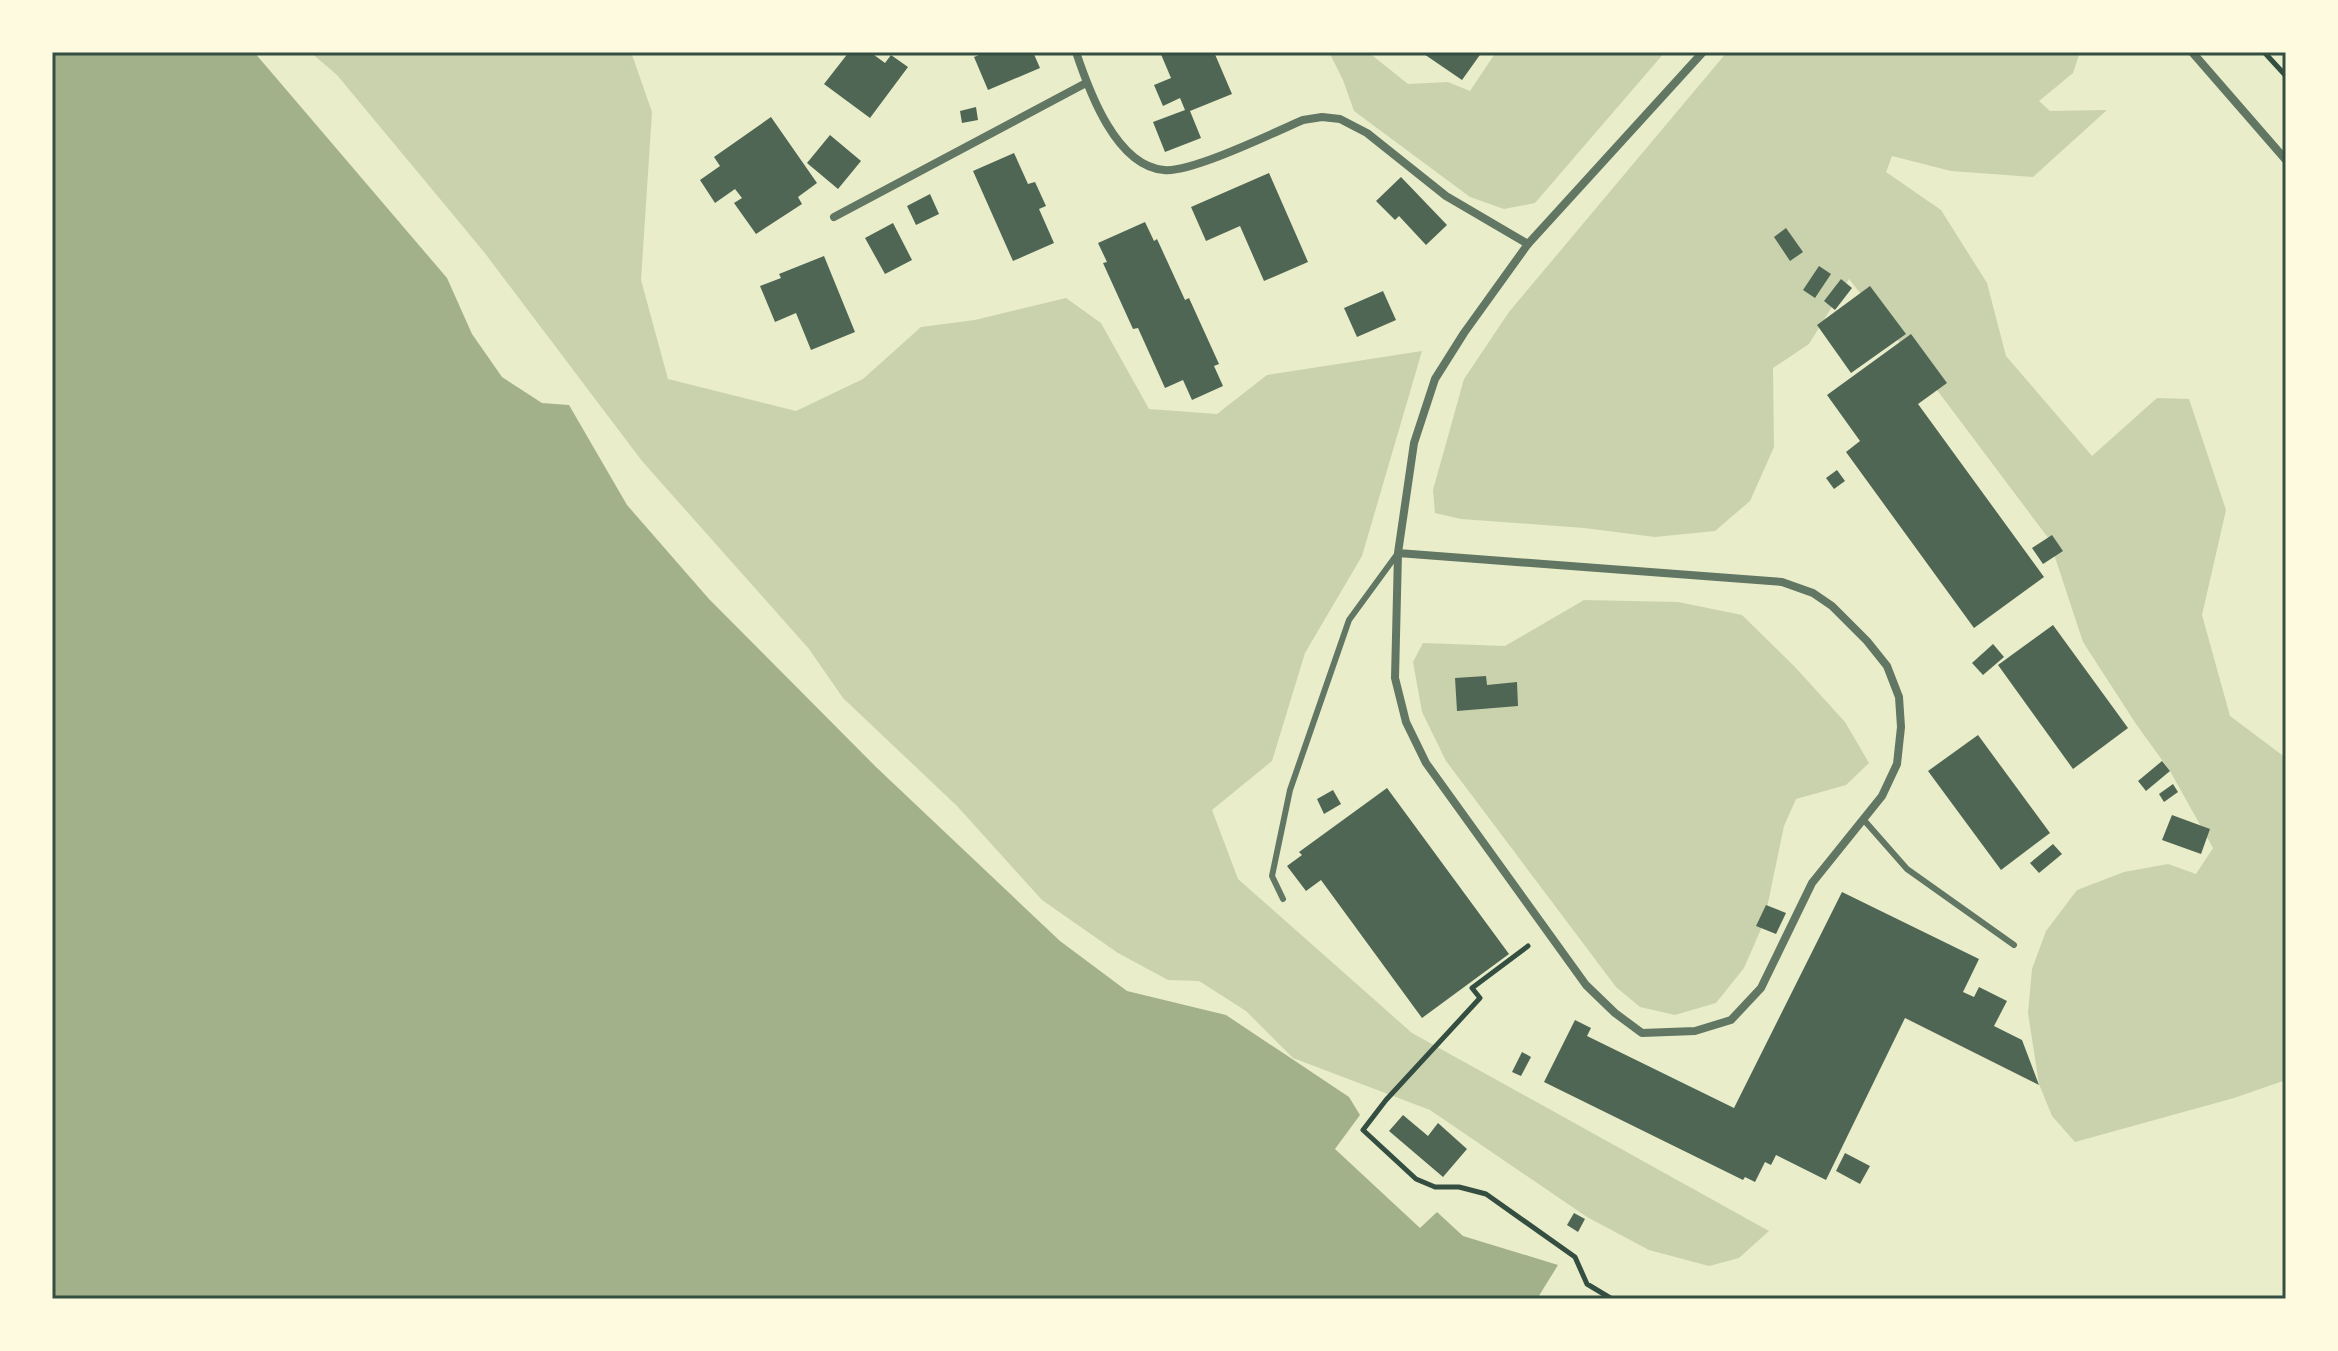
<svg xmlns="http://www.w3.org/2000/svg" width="2338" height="1351" viewBox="0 0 2338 1351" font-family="Arial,sans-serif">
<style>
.green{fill:#cad2ad}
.water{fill:#a3b18a}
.building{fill:#4f6655}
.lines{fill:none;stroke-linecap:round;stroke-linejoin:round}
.path{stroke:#344e41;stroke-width:5}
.service{stroke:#617663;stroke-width:6}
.minor{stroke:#617663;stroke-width:8}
.neatline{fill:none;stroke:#344e41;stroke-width:3}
</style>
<rect width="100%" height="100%" fill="#e9edc9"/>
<g class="green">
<polygon points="310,52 631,52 652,112 641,280 668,379 796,411 863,379 921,327 975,320 1066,298 1101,323 1149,409 1217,414 1267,375 1422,351 1362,556 1305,653 1272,761 1212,810 1238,879 1412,1033 1769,1231 1739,1258 1709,1266 1649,1250 1587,1217 1430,1110 1293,1058 1246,1011 1199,981 1168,980 1118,953 1042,900 957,806 843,698 809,649 642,461 484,252 337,75"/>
<polygon points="1329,52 1368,52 1408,84 1448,82 1470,91 1496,52 1665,52 1535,203 1504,209 1470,197 1354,111 1343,80"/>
<polygon points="1727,52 2080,52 2073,73 2039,101 2050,111 2107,110 2033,177 1951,171 1892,156 1886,172 1941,210 1987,283 2006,356 2092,456 2157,398 2189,399 2226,510 2202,615 2230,716 2286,758 2286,1080 2234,1098 2075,1142 2052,1116 2039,1084 2028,1013 2032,969 2046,931 2077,890 2124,872 2168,864 2196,874 2213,848 2170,771 2136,724 2083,642 2049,539 1928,378 1849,279 1809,344 1773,368 1774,447 1750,501 1715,531 1655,537 1584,528 1461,519 1435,513 1433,490 1464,379 1509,312"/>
<polygon points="1584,600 1678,602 1742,615 1795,667 1845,722 1869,763 1846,785 1796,799 1784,826 1764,922 1744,968 1716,1003 1675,1015 1640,1007 1616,987 1446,761 1422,712 1413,662 1423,643 1505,646"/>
</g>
<polygon class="water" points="52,52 254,52 447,278 472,334 502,377 542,403 569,405 627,505 709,599 876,767 1060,941 1127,991 1226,1015 1349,1097 1360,1115 1335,1149 1420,1228 1437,1212 1463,1236 1558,1265 1537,1299 52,1299"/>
<g class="building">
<polygon points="849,52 870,52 885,63 891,55 908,67 870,118 824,84"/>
<polygon points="978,52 1033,52 1040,68 988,90 974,57 979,55"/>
<polygon points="1160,52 1214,52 1232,94 1190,111 1201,138 1165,152 1153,122 1185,110 1180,98 1163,106 1154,85 1171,78"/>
<polygon points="1421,52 1482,52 1462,80"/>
<polygon points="976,107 978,120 962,123 960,111"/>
<polygon points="771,117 817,183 798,197 802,204 756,234 734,203 742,198 735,189 715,203 700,180 720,166 714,157"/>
<polygon points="830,135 861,161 838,189 807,163"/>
<polygon points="1014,153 1028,184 1035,182 1046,206 1039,209 1054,243 1013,261 973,171"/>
<polygon points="1269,173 1308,262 1264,281 1240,226 1206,241 1191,207"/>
<polygon points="1401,177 1447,225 1426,245 1399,216 1395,220 1376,201"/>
<polygon points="930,194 939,214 916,225 907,206"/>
<polygon points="1145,222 1154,241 1157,239 1185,300 1189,298 1219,364 1214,366 1223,386 1192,400 1183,380 1165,388 1138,328 1133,329 1103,263 1107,262 1098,243"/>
<polygon points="893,223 912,260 885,274 865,238"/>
<polygon points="1786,228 1803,252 1790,261 1774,237"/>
<polygon points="824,256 855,332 811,350 796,313 775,322 760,286 781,278 779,274"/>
<polygon points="1819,266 1831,274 1815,298 1803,290"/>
<polygon points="1841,279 1852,288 1835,310 1824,301"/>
<polygon points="1870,286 1906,334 1851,373 1817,325"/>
<polygon points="1383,291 1396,320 1357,337 1344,308"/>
<polygon points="1911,334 1947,383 1918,404 2044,577 1974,628 1846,452 1860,441 1827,395"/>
<polygon points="1837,470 1845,481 1834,489 1826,478"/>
<polygon points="2052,535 2063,551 2043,564 2032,548"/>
<polygon points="2053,625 2128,728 2073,769 1998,665"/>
<polygon points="1993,644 2004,657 1983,675 1972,663"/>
<polygon points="1486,676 1487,685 1517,682 1518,706 1457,711 1455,678"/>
<polygon points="1978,735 2050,833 2001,870 1928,771"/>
<polygon points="2162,761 2170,771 2146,791 2138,781"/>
<polygon points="2173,784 2178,792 2164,802 2159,794"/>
<polygon points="1387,788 1509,954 1422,1018 1321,880 1306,891 1287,866 1302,855 1299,852"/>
<polygon points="1333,790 1341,804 1324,814 1317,799"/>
<polygon points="2172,815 2210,829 2201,854 2162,840"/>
<polygon points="2053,844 2062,854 2039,873 2030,863"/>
<polygon points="1842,892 1979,959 1963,992 1974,997 1979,987 2007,1001 1994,1026 2022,1040 2039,1085 1905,1018 1826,1180 1776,1155 1771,1165 1765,1162 1755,1182 1745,1177 1743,1180 1544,1082 1575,1020 1591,1028 1587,1036 1734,1108"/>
<polygon points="1766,905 1786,913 1776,934 1756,926"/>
<polygon points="1522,1052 1531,1057 1521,1076 1512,1072"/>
<polygon points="1403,1115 1428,1136 1438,1123 1467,1149 1443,1177 1389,1131"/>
<polygon points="1845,1153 1870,1166 1860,1184 1836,1171"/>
<polygon points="1574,1213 1585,1219 1578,1232 1567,1225"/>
</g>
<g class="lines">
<g class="path">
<polyline points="2264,52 2286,76"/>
<polyline points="1528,946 1472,988 1480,998 1386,1100 1363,1130 1416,1179 1435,1187 1459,1187 1486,1194 1575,1257 1587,1284 1612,1299"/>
</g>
<g class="service">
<polyline points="1863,819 1907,869 2014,945"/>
<polyline points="1283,899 1272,876 1290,790 1349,620 1398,553"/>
</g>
<g class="minor">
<path d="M1076 52C1089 91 1116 166 1164 170 1191 173 1275 132 1303 120L1322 117 1340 119 1367 133 1446 196 1528 244"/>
<polyline points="2192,52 2286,160"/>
<polyline points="834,217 1086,83"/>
<polyline points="1398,553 1782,582 1813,593 1832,606 1867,641 1887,666 1899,697 1901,727 1897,764 1882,796 1812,883 1761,988 1731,1020 1695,1031 1642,1033 1615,1013 1586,985 1426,763 1406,722 1395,678 1398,553 1414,443 1435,379 1464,333 1528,244 1703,52"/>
</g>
</g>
<rect width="2338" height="1351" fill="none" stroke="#fefae0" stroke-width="108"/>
<rect x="54" y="54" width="2230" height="1243" class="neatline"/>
</svg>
